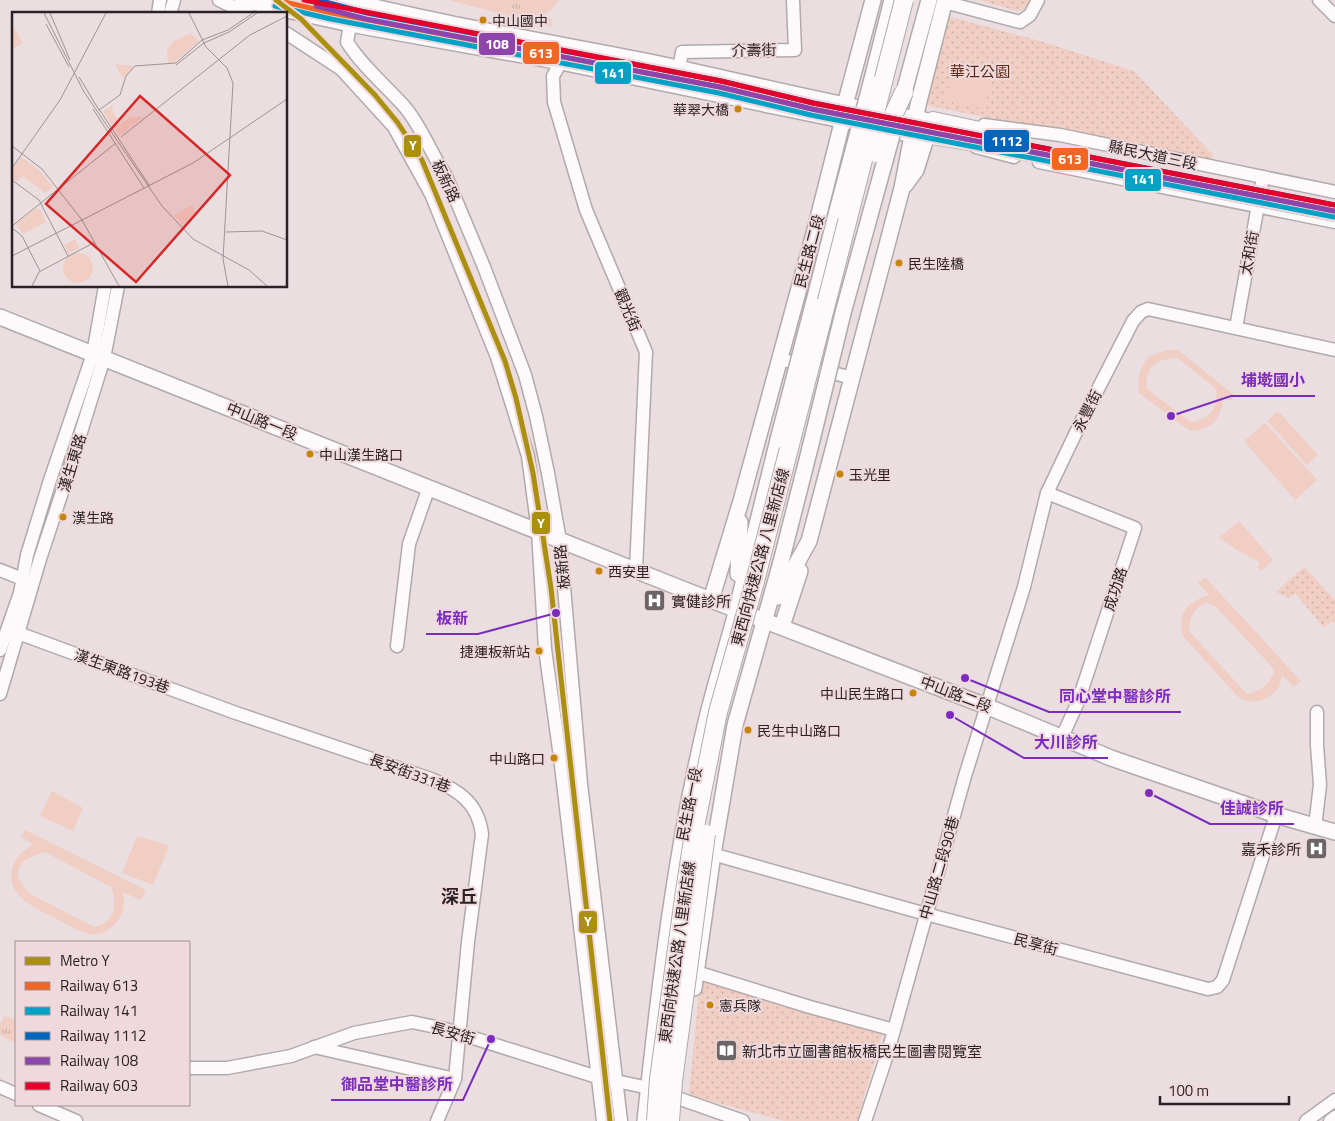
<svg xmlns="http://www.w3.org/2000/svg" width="1335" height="1121" viewBox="0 0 1335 1121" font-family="'Titillium Web','Noto Sans TC',sans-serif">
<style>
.grass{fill:url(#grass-tufts)}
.park{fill:url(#park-dots)}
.garden{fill:#f1cec3;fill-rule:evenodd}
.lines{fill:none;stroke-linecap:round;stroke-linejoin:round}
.minor-casing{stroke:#b2a9aa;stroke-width:15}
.major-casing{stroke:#b2a9aa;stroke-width:18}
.highway-casing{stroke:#b2a9aa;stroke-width:20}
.minor{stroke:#fcfafa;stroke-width:12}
.major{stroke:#fcfafa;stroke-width:15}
.highway{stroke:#fcfafa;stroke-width:18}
.major-bridge-casing{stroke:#b2a9aa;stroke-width:18;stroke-linecap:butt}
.highway-bridge-casing{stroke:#b2a9aa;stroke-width:20;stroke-linecap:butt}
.major-bridge{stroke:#fcfafa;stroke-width:15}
.highway-bridge{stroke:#fcfafa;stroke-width:18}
.rail-1-casing{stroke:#efd9dd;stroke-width:9}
.rail-2-casing{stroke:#efd9dd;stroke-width:9}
.rail-3-casing{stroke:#efd9dd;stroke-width:9}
.rail-4-casing{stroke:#efd9dd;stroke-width:9}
.rail-5-casing{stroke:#efd9dd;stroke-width:9}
.rail-1{stroke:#f26522;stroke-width:5}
.rail-2{stroke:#02a2c6;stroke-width:5}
.rail-3{stroke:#0065bd;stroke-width:5}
.rail-4{stroke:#8e44ad;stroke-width:5}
.rail-5{stroke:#e4002b;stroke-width:5}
.metro-1-casing{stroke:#efd9dd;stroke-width:9}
.metro-1{stroke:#aa900e;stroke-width:5}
.bus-dot{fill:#c48509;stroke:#efd9dd;stroke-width:2}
.labels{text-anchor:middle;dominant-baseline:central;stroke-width:4;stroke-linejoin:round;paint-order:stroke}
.bus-label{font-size:14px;fill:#2a2224;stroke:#efd9dd;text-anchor:start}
.street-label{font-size:15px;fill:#2a2224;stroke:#efd9dd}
.park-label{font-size:15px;fill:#602a11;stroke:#efd9dd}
.poi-label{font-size:15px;fill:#2a2224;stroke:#efd9dd;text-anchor:start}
.quarter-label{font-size:18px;font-weight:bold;fill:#2a2224;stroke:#efd9dd}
.inset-road{fill:none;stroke:#9d9395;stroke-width:1}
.view{fill:#d62828;fill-opacity:0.15;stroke:#d62828;stroke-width:2.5}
.inset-edge{fill:none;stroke:#2a2224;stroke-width:2.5}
.leader{fill:none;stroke:#7b2cbf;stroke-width:2}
.callout-dot{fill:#7b2cbf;stroke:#efd9dd;stroke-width:2}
.callout-label{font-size:16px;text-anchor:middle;font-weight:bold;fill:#7b2cbf;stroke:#efd9dd;stroke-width:4;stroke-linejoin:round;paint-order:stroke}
.line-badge{stroke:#efd9dd;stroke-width:2}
.badge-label{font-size:14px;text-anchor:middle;font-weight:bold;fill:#fff}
</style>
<defs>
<pattern id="grass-tufts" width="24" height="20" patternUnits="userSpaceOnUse" patternTransform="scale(1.25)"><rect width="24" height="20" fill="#f1cec3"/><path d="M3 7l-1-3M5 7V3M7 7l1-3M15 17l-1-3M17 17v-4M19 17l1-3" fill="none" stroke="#cfb1a7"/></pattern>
<pattern id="park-dots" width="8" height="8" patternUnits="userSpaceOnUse" patternTransform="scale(1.25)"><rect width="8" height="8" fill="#f1cec3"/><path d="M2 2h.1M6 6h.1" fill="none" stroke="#cfb1a7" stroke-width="1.8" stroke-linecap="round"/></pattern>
</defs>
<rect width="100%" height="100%" fill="#eadee0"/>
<g class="grass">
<polygon points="485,0 546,0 540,7 525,12"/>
<polygon points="4,1016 16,1020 16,1043 0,1035 0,1024"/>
</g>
<g class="park">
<polygon points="979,0 1029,0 1026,9 1017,11"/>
<polygon points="947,16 1040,41 1134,71 1213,155 1212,164 926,105"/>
<polygon points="1304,567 1335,600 1335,622 1331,622 1324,628 1295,593 1289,598 1276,592"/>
<polygon points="700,981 882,1035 857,1121 784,1121 689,1095"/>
</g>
<g class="garden">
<path d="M449 0C461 0 474 0 485 0 508 4 527 23 546 0H559L553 8 541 16 552 19 551 27Z"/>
<polygon points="954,70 992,80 984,109 945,100"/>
<path d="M1167 350H1178L1234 395 1231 401 1223 396C1222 418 1213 430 1190 431L1139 393C1136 379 1140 369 1148 357ZM1178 358 1216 389C1219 408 1209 420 1191 422L1147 389C1145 365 1156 359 1178 358Z"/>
<polygon points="1278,411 1318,455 1307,465 1267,421"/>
<polygon points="1265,423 1317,480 1295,500 1244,441"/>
<polygon points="1239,521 1273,560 1261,571 1257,567 1260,562 1240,552 1219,538"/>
<path d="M1205 577 1301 681 1294 687 1282 675C1281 678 1281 683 1279 687 1269 702 1251 706 1237 696L1183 636C1177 613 1187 602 1209 595L1198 583ZM1207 603 1215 606 1273 668 1274 673C1268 685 1261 691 1247 694L1189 631C1189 618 1194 607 1207 603Z"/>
<polygon points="52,791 83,808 73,831 40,816"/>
<path d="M25 830 146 890 141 900 123 892C125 906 124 916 113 926 109 929 104 933 100 934 85 937 69 925 57 919 38 909 6 897 12 870 15 857 23 851 33 844L21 838ZM45 852 111 887C118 905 115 922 94 927L29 893C8 870 20 859 45 852Z"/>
<polygon points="137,836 169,846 153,885 122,873"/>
</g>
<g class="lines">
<defs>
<g id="minor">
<polyline points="219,0 248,14"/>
<polyline points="1319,0 1335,16"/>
<path d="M354 2 347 42C363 67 385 85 404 106 422 127 431 154 446 176L484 267 525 375 536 416 548 473 560 541 581 784 621 1121"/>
<polyline points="944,2 1020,22 1030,15 1038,0"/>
<polyline points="158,14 160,0"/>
<polyline points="170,14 174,0"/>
<polyline points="286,33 341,69 394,127 431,194 497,357 528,456 538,531 545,649 560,757 603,1121"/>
<polyline points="566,46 561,62 553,76 554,102 586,210 646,352 636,570"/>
<polyline points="679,69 682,52 795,50 793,0"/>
<polyline points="984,125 1060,135 1335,192"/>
<polyline points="976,147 1014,157"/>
<polyline points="1039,162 1335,222"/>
<polyline points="1236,328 1263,177"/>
<polyline points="780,359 852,378"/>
<polyline points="1047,493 1135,528 1078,702 1062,737"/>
<polyline points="0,570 30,582"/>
<path d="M7 631 18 633 236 713 431 779C459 790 478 803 482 834L468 942 455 1079 437 1121"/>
<polyline points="397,646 409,544 429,487"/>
<polyline points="0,650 20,593 27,555 50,480 93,354 105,286"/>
<polyline points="0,694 40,559 67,477 104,358 118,286"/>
<polyline points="1315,827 1320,785 1317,745 1317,712"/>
<polyline points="705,852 926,914 1208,989 1217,987 1223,980 1276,815"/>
<polyline points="696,972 810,1007 894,1030"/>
<polyline points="314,1047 455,1079"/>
<polyline points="189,1068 227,1068 291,1056 354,1033 412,1022 445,1029 597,1077 649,1088 743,1121"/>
<polyline points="0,1087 16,1094"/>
<polyline points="39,1105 76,1121"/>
<polyline points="865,1121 887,1055 965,776 1024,587 1047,493 1081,422 1133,321 1141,312 1148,309 1335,350"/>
<polyline points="1306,1121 1335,1100"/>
<polyline points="1330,1121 1335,1117"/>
</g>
<g id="major">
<polyline points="242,0 350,24 561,62 842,120 877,126 912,135 932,135"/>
<path d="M345 0C446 25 548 42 650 62 741 81 832 105 924 120"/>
<polyline points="871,83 892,0"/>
<polyline points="904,92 929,0"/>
<polyline points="905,185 916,170 927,135"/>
<polyline points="813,305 837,211"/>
<polyline points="0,317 685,590 986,706 1111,758 1276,815 1335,832"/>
<polyline points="738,574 740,522"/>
<polyline points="778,597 809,541 902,188 918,105 945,0"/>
<polyline points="711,600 741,501 816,226 840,131 845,105 873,0"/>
<polyline points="782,626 800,571"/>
<polyline points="694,988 713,854 735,725 781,562 810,448"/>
<path d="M645 1121C659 988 675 852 706 722 715 684 727 647 737 609 750 552 764 496 778 440"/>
</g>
<g id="highway">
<polyline points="933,121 1007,137"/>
<polyline points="932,135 986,144"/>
</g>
</defs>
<use href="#minor" class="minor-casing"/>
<use href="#major" class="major-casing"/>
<use href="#highway" class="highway-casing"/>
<use href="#minor" class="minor"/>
<use href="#major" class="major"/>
<use href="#highway" class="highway"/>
<defs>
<g id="major-bridge">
<polyline points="837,211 871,83"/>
<polyline points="778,440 813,305"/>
<polyline points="810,448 843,313 894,128"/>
</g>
<g id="highway-bridge">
<polyline points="1005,147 1335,212"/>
<polyline points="876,153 904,92"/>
<polyline points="656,1121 659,1079 685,891 695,827 718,712 755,581 904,0"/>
<polyline points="670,1121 673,1081 706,834"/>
</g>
</defs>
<use href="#major-bridge" class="major-bridge-casing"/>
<use href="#highway-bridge" class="highway-bridge-casing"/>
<use href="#major-bridge" class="major-bridge"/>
<use href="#highway-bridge" class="highway-bridge"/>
<defs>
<polyline id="rail-1" points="276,0 332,13 720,87 812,109 1335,211"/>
<polyline id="rail-2" points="275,6 331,19 719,93 811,115 1334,217"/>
<polyline id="rail-3" points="318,0 367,13 721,81 813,103 1335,205"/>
<polyline id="rail-4" points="316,6 366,19 720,87 812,109 1334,211"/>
<polyline id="rail-5" points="304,0 721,81 813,103 1335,205"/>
</defs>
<use href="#rail-1" class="rail-1-casing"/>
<use href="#rail-2" class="rail-2-casing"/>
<use href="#rail-3" class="rail-3-casing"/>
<use href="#rail-4" class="rail-4-casing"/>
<use href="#rail-5" class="rail-5-casing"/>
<use href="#rail-1" class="rail-1"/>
<use href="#rail-2" class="rail-2"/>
<use href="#rail-3" class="rail-3"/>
<use href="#rail-4" class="rail-4"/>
<use href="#rail-5" class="rail-5"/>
<defs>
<polyline id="metro-1" points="276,0 301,19 375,95 398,123 422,160 505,361 516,398 533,473 551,588 610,1121"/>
</defs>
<use href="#metro-1" class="metro-1-casing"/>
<use href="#metro-1" class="metro-1"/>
</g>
<defs>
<symbol id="hospital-square" viewBox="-11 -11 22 22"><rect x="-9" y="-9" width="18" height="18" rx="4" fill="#6d6466" stroke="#efd9dd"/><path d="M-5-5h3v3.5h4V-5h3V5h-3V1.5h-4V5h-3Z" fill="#fff"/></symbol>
<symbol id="library-square" viewBox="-11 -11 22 22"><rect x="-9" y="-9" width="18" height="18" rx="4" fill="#6d6466" stroke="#efd9dd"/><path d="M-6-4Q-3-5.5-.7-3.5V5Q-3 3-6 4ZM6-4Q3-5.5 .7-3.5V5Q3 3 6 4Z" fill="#fff"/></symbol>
</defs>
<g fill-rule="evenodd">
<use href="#hospital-square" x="642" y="588" width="25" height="25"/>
<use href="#hospital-square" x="1304" y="836" width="25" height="25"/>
<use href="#library-square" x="714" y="1038" width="25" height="25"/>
</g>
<g class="bus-dot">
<circle cx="483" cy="20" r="4.5"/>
<circle cx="738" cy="109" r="4.5"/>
<circle cx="899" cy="263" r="4.5"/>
<circle cx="310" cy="454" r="4.5"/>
<circle cx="840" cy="474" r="4.5"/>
<circle cx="63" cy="517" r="4.5"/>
<circle cx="599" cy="571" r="4.5"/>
<circle cx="539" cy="651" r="4.5"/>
<circle cx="913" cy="693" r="4.5"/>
<circle cx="748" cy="730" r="4.5"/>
<circle cx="554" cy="758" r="4.5"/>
<circle cx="710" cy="1005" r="4.5"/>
</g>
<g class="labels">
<g class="bus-label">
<text x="492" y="20">中山國中</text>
<text x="729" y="109" text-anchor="end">華翠大橋</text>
<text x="908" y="263">民生陸橋</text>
<text x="319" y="454">中山漢生路口</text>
<text x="849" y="474">玉光里</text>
<text x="72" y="517">漢生路</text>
<text x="608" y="571">西安里</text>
<text x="530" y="651" text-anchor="end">捷運板新站</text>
<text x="904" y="693" text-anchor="end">中山民生路口</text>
<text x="757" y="730">民生中山路口</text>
<text x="545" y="758" text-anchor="end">中山路口</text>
<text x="719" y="1005">憲兵隊</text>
</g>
<g class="street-label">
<text transform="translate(754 50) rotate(-1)">介壽街</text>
<text transform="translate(1153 155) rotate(12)">縣民大道三段</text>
<text transform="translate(446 181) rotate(65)">板新路</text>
<text transform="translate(809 251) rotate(-75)">民生路二段</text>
<text transform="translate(1249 253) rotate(-80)">太和街</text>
<text transform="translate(628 310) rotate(67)">觀光街</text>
<text transform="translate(1087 411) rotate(-63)">永豐街</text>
<text transform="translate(262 421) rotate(22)">中山路一段</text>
<text transform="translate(72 463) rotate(-73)">漢生東路</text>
<text transform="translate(760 557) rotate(-75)">東西向快速公路 八里新店線</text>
<text transform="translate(562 567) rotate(-96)">板新路</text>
<text transform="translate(1115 589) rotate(-72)">成功路</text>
<text transform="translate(122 671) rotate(20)">漢生東路193巷</text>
<text transform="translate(956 694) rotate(21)">中山路二段</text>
<text transform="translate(410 773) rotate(20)">長安街331巷</text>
<text transform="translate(689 804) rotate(-79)">民生路一段</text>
<text transform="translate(939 868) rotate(-74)">中山路二段90巷</text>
<text transform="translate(1036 944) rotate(15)">民享街</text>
<text transform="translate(677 952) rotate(-82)">東西向快速公路 八里新店線</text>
<text transform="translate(453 1033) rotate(16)">長安街</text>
</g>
<g class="park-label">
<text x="980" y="71">華江公園</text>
</g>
<g class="poi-label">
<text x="671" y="601">實健診所</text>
<text x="1301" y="849" text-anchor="end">嘉禾診所</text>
<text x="742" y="1051">新北市立圖書館板橋民生圖書閱覽室</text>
</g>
<g class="quarter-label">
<text x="459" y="896">深丘</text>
</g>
</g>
<g transform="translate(12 12)">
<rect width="275" height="275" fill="#eadee0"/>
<path d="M9 145 28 159 41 175 33 181 10 164 5 170 0 166V157Z" fill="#f1cec3"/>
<path d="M0 12 11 31 0 37ZM178 21 187 29 163 50 156 51 155 37 162 29ZM103 52 120 54H122L111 67ZM101 93 100 98 107 109 100 114 91 99ZM119 105H132L107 124 102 116ZM179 193 186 203 171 213 162 204ZM24 196 28 197 34 210 11 222 4 212ZM63 227 68 236 56 241 52 233Z" fill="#f1cec3"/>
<path d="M51 256a15 15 0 1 1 30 0a15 15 0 1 1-30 0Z" fill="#f1cec3"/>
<path class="inset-road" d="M32 1 72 80 150 194 181 227 237 258 255 274M38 1 58 48M177 1 194 35 215 56 221 71 211 247 216 274M34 12 57 55M164 53 192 31 217 20 245 1M67 65 87 98M81 97 132 176M87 97 137 173M87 98 108 83 114 64 123 54 164 51 190 28 216 18 241 1M109 125 238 23 275 4M0 134 30 157 70 208 107 274M0 156 48 88 94 1M0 168 27 188 56 244M0 214 104 131M0 216 10 224 28 259M214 220 250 219 275 228M0 244 181 151 275 87M20 274 27 260 83 230"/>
<path class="view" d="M128 84 218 163 124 270 34 192Z"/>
<rect width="275" height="275" class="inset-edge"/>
</g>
<path class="leader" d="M1171 416L1231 396H1315M556 613L478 634H426M965 678L1049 712H1181M950 715L1024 758H1108M1149 793L1210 824H1294M491 1039L463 1100H331"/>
<g class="callout-dot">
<circle cx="1171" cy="416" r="5"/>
<circle cx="556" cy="613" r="5"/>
<circle cx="965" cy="678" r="5"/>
<circle cx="950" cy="715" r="5"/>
<circle cx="1149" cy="793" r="5"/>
<circle cx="491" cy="1039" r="5"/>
</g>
<g class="callout-label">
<text x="1273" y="386">埔墘國小</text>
<text x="452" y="624">板新</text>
<text x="1115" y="702">同心堂中醫診所</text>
<text x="1066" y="748">大川診所</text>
<text x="1252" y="814">佳誠診所</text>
<text x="397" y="1090">御品堂中醫診所</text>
</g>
<g class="line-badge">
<rect x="478" y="32" width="38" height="24" rx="5" fill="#8e44ad"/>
<rect x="522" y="41" width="38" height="24" rx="5" fill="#f26522"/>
<rect x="594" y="61" width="38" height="24" rx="5" fill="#02a2c6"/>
<rect x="983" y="129" width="47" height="24" rx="5" fill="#0065bd"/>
<rect x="403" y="134" width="19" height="24" rx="5" fill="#aa900e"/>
<rect x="1051" y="147" width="38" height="24" rx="5" fill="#f26522"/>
<rect x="1124" y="168" width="38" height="24" rx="5" fill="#02a2c6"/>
<rect x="531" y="511" width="20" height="24" rx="5" fill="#aa900e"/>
<rect x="578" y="910" width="20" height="24" rx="5" fill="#aa900e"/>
</g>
<g class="badge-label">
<text x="497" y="49">108</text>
<text x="541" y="58">613</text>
<text x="613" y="78">141</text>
<text x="1007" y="146">1112</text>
<text x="413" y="150">Y</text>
<text x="1070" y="164">613</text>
<text x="1143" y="184">141</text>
<text x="541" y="528">Y</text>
<text x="588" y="926">Y</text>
</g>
<rect x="15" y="941" width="175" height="165" fill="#efd9dd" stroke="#a09093"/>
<rect x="25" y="957" width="25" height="8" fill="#aa900e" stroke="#a09093"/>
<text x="60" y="966" font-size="15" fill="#2a2224">Metro Y</text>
<rect x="25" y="982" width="25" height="8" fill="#f26522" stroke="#a09093"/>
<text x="60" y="991" font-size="15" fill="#2a2224">Railway 613</text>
<rect x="25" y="1007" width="25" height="8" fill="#02a2c6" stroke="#a09093"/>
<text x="60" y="1016" font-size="15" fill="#2a2224">Railway 141</text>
<rect x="25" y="1032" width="25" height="8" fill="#0065bd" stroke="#a09093"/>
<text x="60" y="1041" font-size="15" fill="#2a2224">Railway 1112</text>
<rect x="25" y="1057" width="25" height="8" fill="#8e44ad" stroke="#a09093"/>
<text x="60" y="1066" font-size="15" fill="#2a2224">Railway 108</text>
<rect x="25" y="1082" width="25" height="8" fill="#e4002b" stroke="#a09093"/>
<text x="60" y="1091" font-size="15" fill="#2a2224">Railway 603</text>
<path d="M1160 1096v8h129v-8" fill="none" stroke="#2a2224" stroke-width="2.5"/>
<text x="1168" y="1096" font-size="15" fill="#2a2224" stroke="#efd9dd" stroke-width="4" paint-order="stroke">100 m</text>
</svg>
